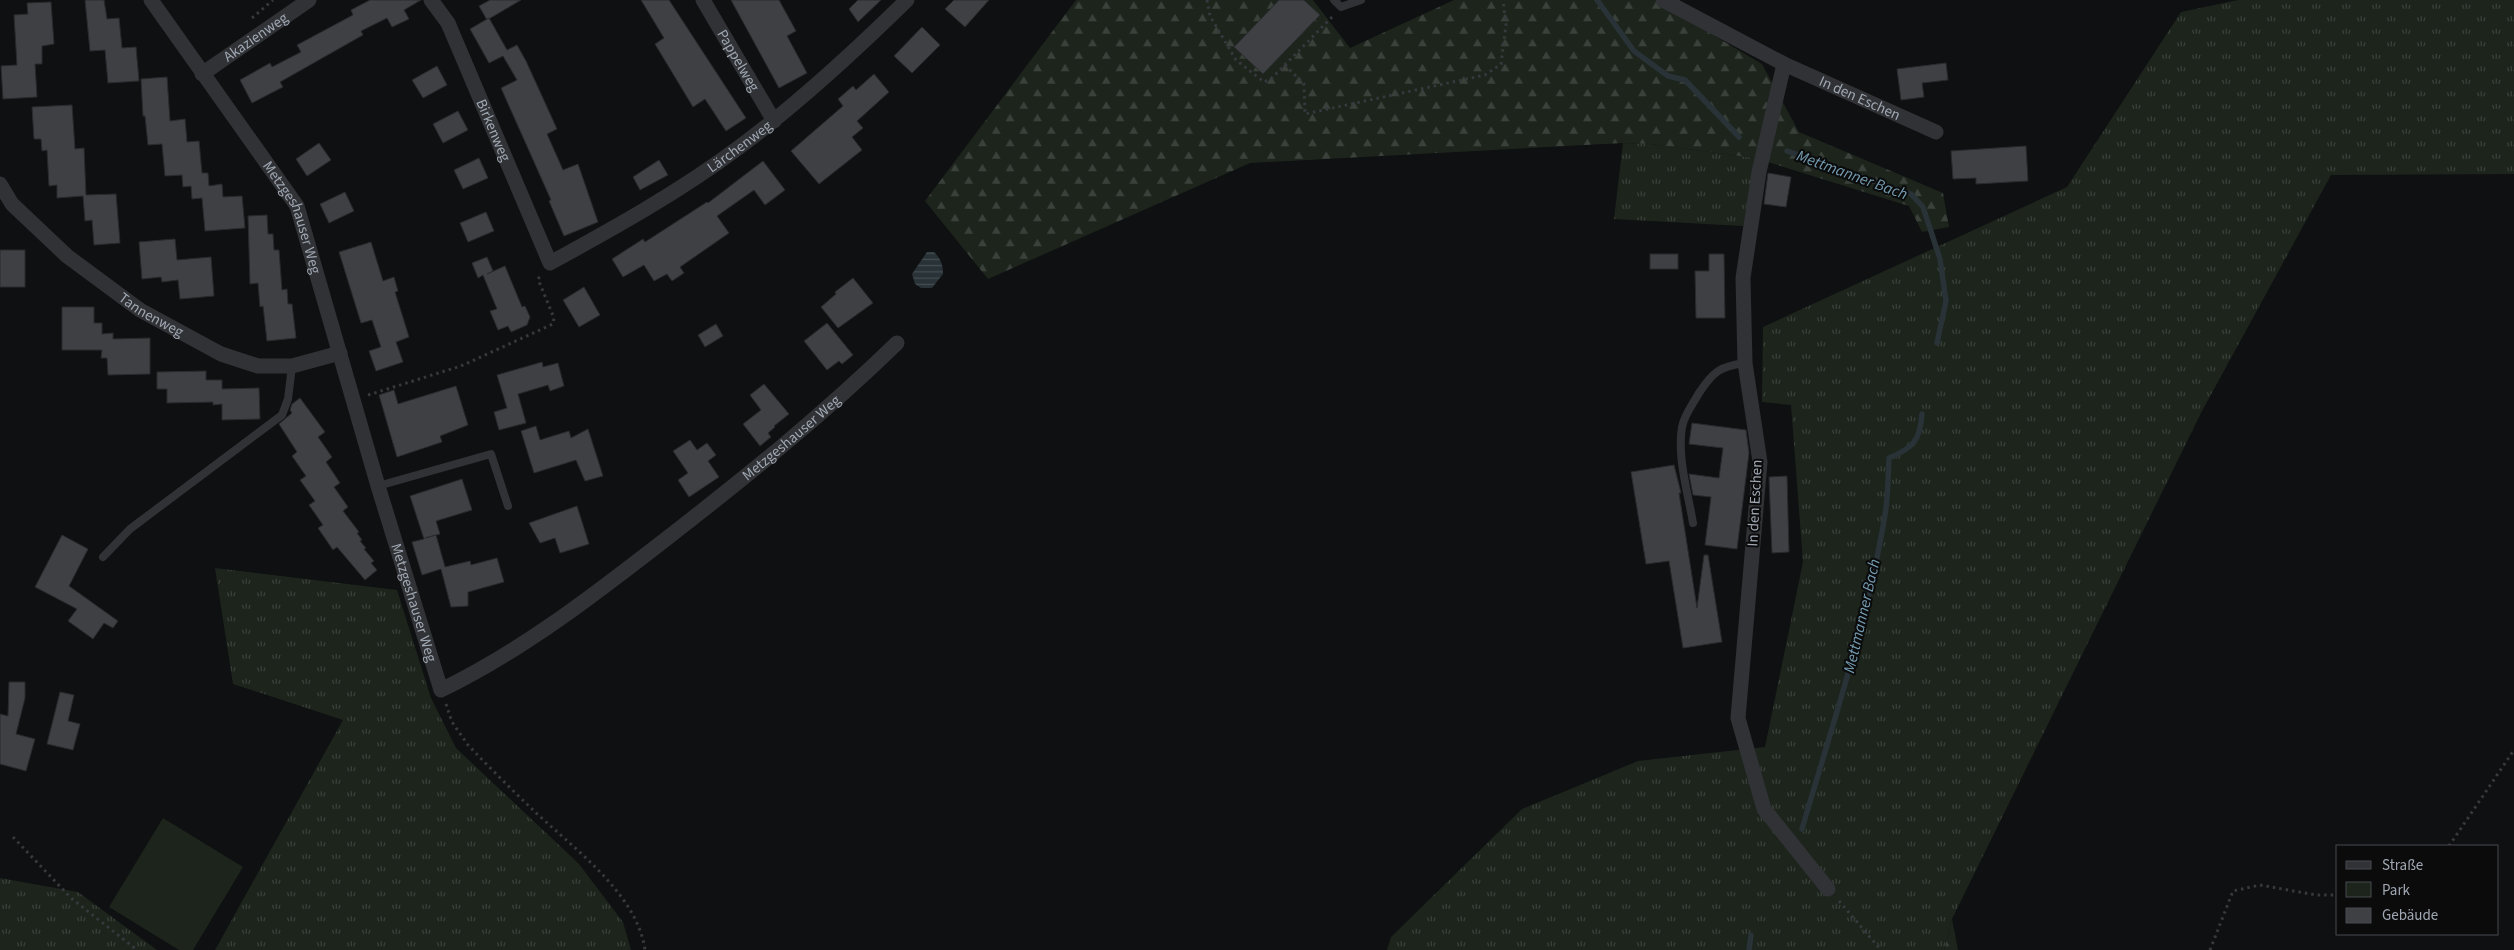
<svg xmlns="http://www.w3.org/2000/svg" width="2514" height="950" viewBox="0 0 2514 950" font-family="'Source Sans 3',sans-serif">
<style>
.grass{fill:url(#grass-tufts)}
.forest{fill:url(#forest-firs)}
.park{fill:#1c241c}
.water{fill:url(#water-rules)}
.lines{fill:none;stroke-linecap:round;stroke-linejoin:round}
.stream{stroke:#283237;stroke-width:5.5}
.building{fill:#3e4044;stroke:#292a2d}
.path{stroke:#36393d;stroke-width:3;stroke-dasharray:2.5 4;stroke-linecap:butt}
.service{stroke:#303236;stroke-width:8}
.minor{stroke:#303236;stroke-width:15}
.labels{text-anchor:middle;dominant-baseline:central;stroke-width:4;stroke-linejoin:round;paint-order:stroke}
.street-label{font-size:15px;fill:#a0a8b3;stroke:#0b0b0c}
.water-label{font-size:16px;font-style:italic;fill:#749cb0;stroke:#0b0b0c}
</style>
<defs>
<pattern id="grass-tufts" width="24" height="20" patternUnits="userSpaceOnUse" patternTransform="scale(1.25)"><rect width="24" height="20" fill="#1c241c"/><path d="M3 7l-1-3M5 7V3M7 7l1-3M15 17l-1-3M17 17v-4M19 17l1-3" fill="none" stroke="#3a413b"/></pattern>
<pattern id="forest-firs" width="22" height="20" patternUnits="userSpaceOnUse" patternTransform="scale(1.25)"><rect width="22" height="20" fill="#1c241c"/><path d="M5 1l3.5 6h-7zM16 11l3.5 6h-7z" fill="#3a413b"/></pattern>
<pattern id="water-rules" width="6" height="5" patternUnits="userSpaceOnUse" patternTransform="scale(1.25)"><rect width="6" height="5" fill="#283237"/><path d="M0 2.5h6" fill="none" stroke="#444d52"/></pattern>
</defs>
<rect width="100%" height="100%" fill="#0f1011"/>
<g class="grass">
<polygon points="2238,0 2514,0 2514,174 2331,175 2202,411 1952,919 1944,950 1387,950 1391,937 1522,809 1638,761 1765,747 1803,562 1791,405 1762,402 1763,327 2067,187 2181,12"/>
<polygon points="1623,143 1650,144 1755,158 1743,226 1614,219"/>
<polygon points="215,568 397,590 431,698 456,748 579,864 623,922 631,950 215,950 343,720 233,684"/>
<polygon points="0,878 78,892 157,950 0,950"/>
</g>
<g class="forest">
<polygon points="1076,0 1313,0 1350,48 1454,0 1654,0 1762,64 1799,132 1943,193 1949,227 1922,232 1909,206 1755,158 1650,144 1623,143 1250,163 988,279 925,201"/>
<polygon points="1952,919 1958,950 1944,950 1945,947"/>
</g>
<polygon class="park" points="163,818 243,867 193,950 179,950 109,907"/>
<path class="water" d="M927 252H934C941 259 943 265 943 274L932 288H921L915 284 912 274Z"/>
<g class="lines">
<g class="stream">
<polyline points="1597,0 1634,51 1668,76 1685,80 1739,137"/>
<polyline points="1787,151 1911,194 1923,207 1940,259 1946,301 1937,343"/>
<path d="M1802 829C1832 726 1867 623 1885 515 1888 497 1888 477 1889 458 1913 448 1920 441 1922 414"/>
<polyline points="1749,950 1751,935"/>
</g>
</g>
<g class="building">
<polygon points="85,0 104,0 107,19 119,18 122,48 136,47 139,81 108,83 105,50 90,51"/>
<polygon points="370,0 421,0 404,10 409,19 392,27 387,18 361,31 363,35 280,82 283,87 252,103 240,80 270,63 272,67 301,52 297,45 353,15 351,10"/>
<polygon points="490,0 521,0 487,20 479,6"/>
<polygon points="641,0 669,0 746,118 726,131 705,99 693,107 655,44 664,38"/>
<polygon points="731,0 779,0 796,31 787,36 807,73 779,88"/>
<polygon points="858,0 881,0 858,22 849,9"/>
<polygon points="954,0 989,0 965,27 945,9"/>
<polygon points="1279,0 1304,0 1320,15 1263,74 1234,47"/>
<polygon points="51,2 54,44 42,46 42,64 35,64 37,97 3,99 1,66 17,65 14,15 28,14 27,3"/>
<polygon points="489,18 507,50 517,45 526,61 557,129 547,134 563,170 578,164 598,222 564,236 549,201 551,200 501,88 517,80 503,56 489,63 470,29"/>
<polygon points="922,27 940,45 912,73 894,56"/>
<polygon points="1946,63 1948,80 1922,83 1924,97 1901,100 1897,69"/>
<polygon points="437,66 447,85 423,98 412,80"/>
<polygon points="874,74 889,92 857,121 863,128 852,137 862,150 819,184 791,151 843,106 838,99 853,86 856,90"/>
<polygon points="167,77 170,121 185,119 187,142 199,141 202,173 208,173 209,186 222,184 223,197 242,196 245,228 205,231 202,198 192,199 191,186 183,187 182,175 165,176 162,144 148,145 145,116 143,116 141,79"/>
<polygon points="72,105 75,149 84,148 86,195 116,194 120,243 94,245 92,220 85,221 83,196 57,198 57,185 49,186 47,150 42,151 41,139 34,139 32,107"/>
<polygon points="458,111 468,130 443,143 433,124"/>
<polygon points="319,143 331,160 307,176 296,159"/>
<polygon points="2026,146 2028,181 1976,184 1976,178 1953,179 1951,151"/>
<polygon points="479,158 488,178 463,189 454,170"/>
<polygon points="659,160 668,175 640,190 633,177"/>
<polygon points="763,161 785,190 765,205 754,190 717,216 729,233 680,267 684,273 672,281 667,274 654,281 644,265 623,277 612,259 643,239 645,242 707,202 708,203"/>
<polygon points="1768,173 1791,177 1786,207 1764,204"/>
<polygon points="345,192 354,211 329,223 320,204"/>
<polygon points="486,212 494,231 468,242 460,223"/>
<polygon points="267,215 268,234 273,234 274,250 279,250 282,290 287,289 288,304 292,304 296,338 267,341 263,306 260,307 258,283 250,284 248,216"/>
<polygon points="175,239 177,260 211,257 214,296 180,299 178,280 162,282 161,277 142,279 139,242"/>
<polygon points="371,242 383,281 394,277 398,291 395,292 409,337 396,342 403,362 376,371 369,351 381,347 372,320 361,323 339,252"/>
<rect x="0" y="250" width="25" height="37"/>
<rect x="1650" y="254" width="28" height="15"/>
<polygon points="1709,254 1724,254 1725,318 1696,318 1695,271 1709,271"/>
<polygon points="487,257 493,271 487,274 505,266 522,307 525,306 530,317 527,325 511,332 508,326 498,330 490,311 497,309 483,275 478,278 472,263"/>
<polygon points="853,278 873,303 838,328 821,307 836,294 835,292"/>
<polygon points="584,287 600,315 579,327 563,300"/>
<polygon points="62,307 94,307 94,323 102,323 102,334 113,333 113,339 150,338 150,374 108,375 107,358 101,358 102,350 62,350"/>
<polygon points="827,323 853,355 842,364 839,361 827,370 804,341"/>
<polygon points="716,324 723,336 705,347 698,335"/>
<polygon points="542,362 543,367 558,363 564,386 550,391 548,385 518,394 526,423 499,430 494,412 507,408 497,375"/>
<polygon points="206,371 206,380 222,380 222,389 259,388 260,419 222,420 222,404 213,405 213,402 167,403 167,389 157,389 157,372"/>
<polygon points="764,384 789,414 774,426 775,427 768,433 771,437 760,446 743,424 761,410 750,395"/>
<polygon points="456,386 468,425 440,436 442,442 397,457 379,395 394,390 398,404"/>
<polygon points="300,398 325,432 318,437 332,457 326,462 340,483 334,487 348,507 343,511 359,532 357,533 362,540 360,541 366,548 364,549 374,561 371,563 377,570 365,580 337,547 333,550 318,528 323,525 309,505 315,501 300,480 306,476 292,456 297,452 279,424 292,413 290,410 292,404"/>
<polygon points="1692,423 1746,430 1749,453 1737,549 1705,545 1711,497 1693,495 1689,474 1719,478 1723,448 1689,444"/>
<polygon points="536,426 540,440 569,431 571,438 588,429 603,476 585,481 576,460 534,473 521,431"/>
<polygon points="690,440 697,450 707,443 716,455 708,461 719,477 689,497 678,480 688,473 673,451"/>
<polygon points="1674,465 1681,493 1679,493 1697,608 1704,555 1708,555 1722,642 1683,648 1669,561 1646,564 1631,472"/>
<polygon points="1787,476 1789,552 1772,553 1769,477"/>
<polygon points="462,479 472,510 436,521 440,534 425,538 436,535 445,567 470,561 471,565 497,558 504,582 468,592 468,606 451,607 441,569 422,575 412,542 424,539 410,496"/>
<polygon points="577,506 589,544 560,553 555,538 540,543 529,523"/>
<polygon points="62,535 88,549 69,586 118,621 113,628 104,623 93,639 68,621 77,609 35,587"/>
<polygon points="9,682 25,682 25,698 16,734 35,739 26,771 0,764 0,714 8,716"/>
<polygon points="60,692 74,695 68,721 80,724 73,750 47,744"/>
</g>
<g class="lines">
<g class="path">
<polyline points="1207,0 1210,16 1236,60 1264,82 1272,78 1334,15"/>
<polyline points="252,18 273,0"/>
<polyline points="1285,65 1304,84 1305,114 1485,75 1501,64 1506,25 1503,0"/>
<polyline points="368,395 461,366 553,324 554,318 538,279 540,276"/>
<path d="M446 704 452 722 468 745C488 766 509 787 530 807 570 846 637 892 645 950"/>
<polyline points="13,837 71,898 137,950"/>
<polyline points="2449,846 2514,750"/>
<polyline points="1839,901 1881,950"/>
<polyline points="2210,950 2233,891 2260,885 2316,895 2338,895"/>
</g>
<g class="service">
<polyline points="1334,0 1341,7 1361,0"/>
<polyline points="378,486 491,454 508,506"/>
<path d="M1693 523C1688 493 1677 458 1682 427 1684 415 1693 404 1699 393 1713 372 1720 366 1745 363"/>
<polyline points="103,557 130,529 282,415 288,399 292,366"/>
</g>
<g class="minor">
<path id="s1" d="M151 0 297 206 378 486 441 690C523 650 594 595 666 539 746 477 824 414 897 343"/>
<path id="s2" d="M431 0 448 23 550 263C614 228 679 192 738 148 798 104 854 52 907 0"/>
<path id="s3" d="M703 0 774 121"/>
<path id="s4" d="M1663 0 1784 64 1936 132"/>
<polyline points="1784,64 1759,172 1743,278 1745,363 1760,462 1738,718 1764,809 1828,889"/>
<path id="s5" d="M202 74 309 0"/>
<path id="s6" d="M0 184 12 204 67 256 140 310 221 354 258 366H292L340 353"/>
</g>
</g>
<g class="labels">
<g class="street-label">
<text stroke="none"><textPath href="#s5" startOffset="65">Akazienweg</textPath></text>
<text stroke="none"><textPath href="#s3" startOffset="70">Pappelweg</textPath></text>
<text stroke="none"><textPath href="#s4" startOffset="220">In den Eschen</textPath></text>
<text stroke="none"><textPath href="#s2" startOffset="145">Birkenweg</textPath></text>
<text stroke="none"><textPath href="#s2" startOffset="512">Lärchenweg</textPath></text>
<text stroke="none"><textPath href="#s1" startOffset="261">Metzgeshauser Weg</textPath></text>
<text stroke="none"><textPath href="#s6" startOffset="202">Tannenweg</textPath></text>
<text stroke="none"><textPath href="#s1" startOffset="1190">Metzgeshauser Weg</textPath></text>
<text transform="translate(1755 503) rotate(-87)">In den Eschen</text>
<text stroke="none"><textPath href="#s1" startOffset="666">Metzgeshauser Weg</textPath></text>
</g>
<g class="water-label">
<text transform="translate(1852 175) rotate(20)">Mettmanner Bach</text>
<text transform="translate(1862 616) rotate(-77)">Mettmanner Bach</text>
</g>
</g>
<rect x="2336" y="845" width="162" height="90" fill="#0b0b0c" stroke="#474a4f"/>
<rect x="2346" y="861" width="25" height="8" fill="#303236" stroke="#474a4f"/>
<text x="2382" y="870" font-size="15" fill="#a0a8b3">Straße</text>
<rect x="2346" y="882" width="25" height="15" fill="#1c241c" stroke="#474a4f"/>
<text x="2382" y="895" font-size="15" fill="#a0a8b3">Park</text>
<rect x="2346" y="908" width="25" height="15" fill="#3e4044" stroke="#474a4f"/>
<text x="2382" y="920" font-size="15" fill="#a0a8b3">Gebäude</text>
</svg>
